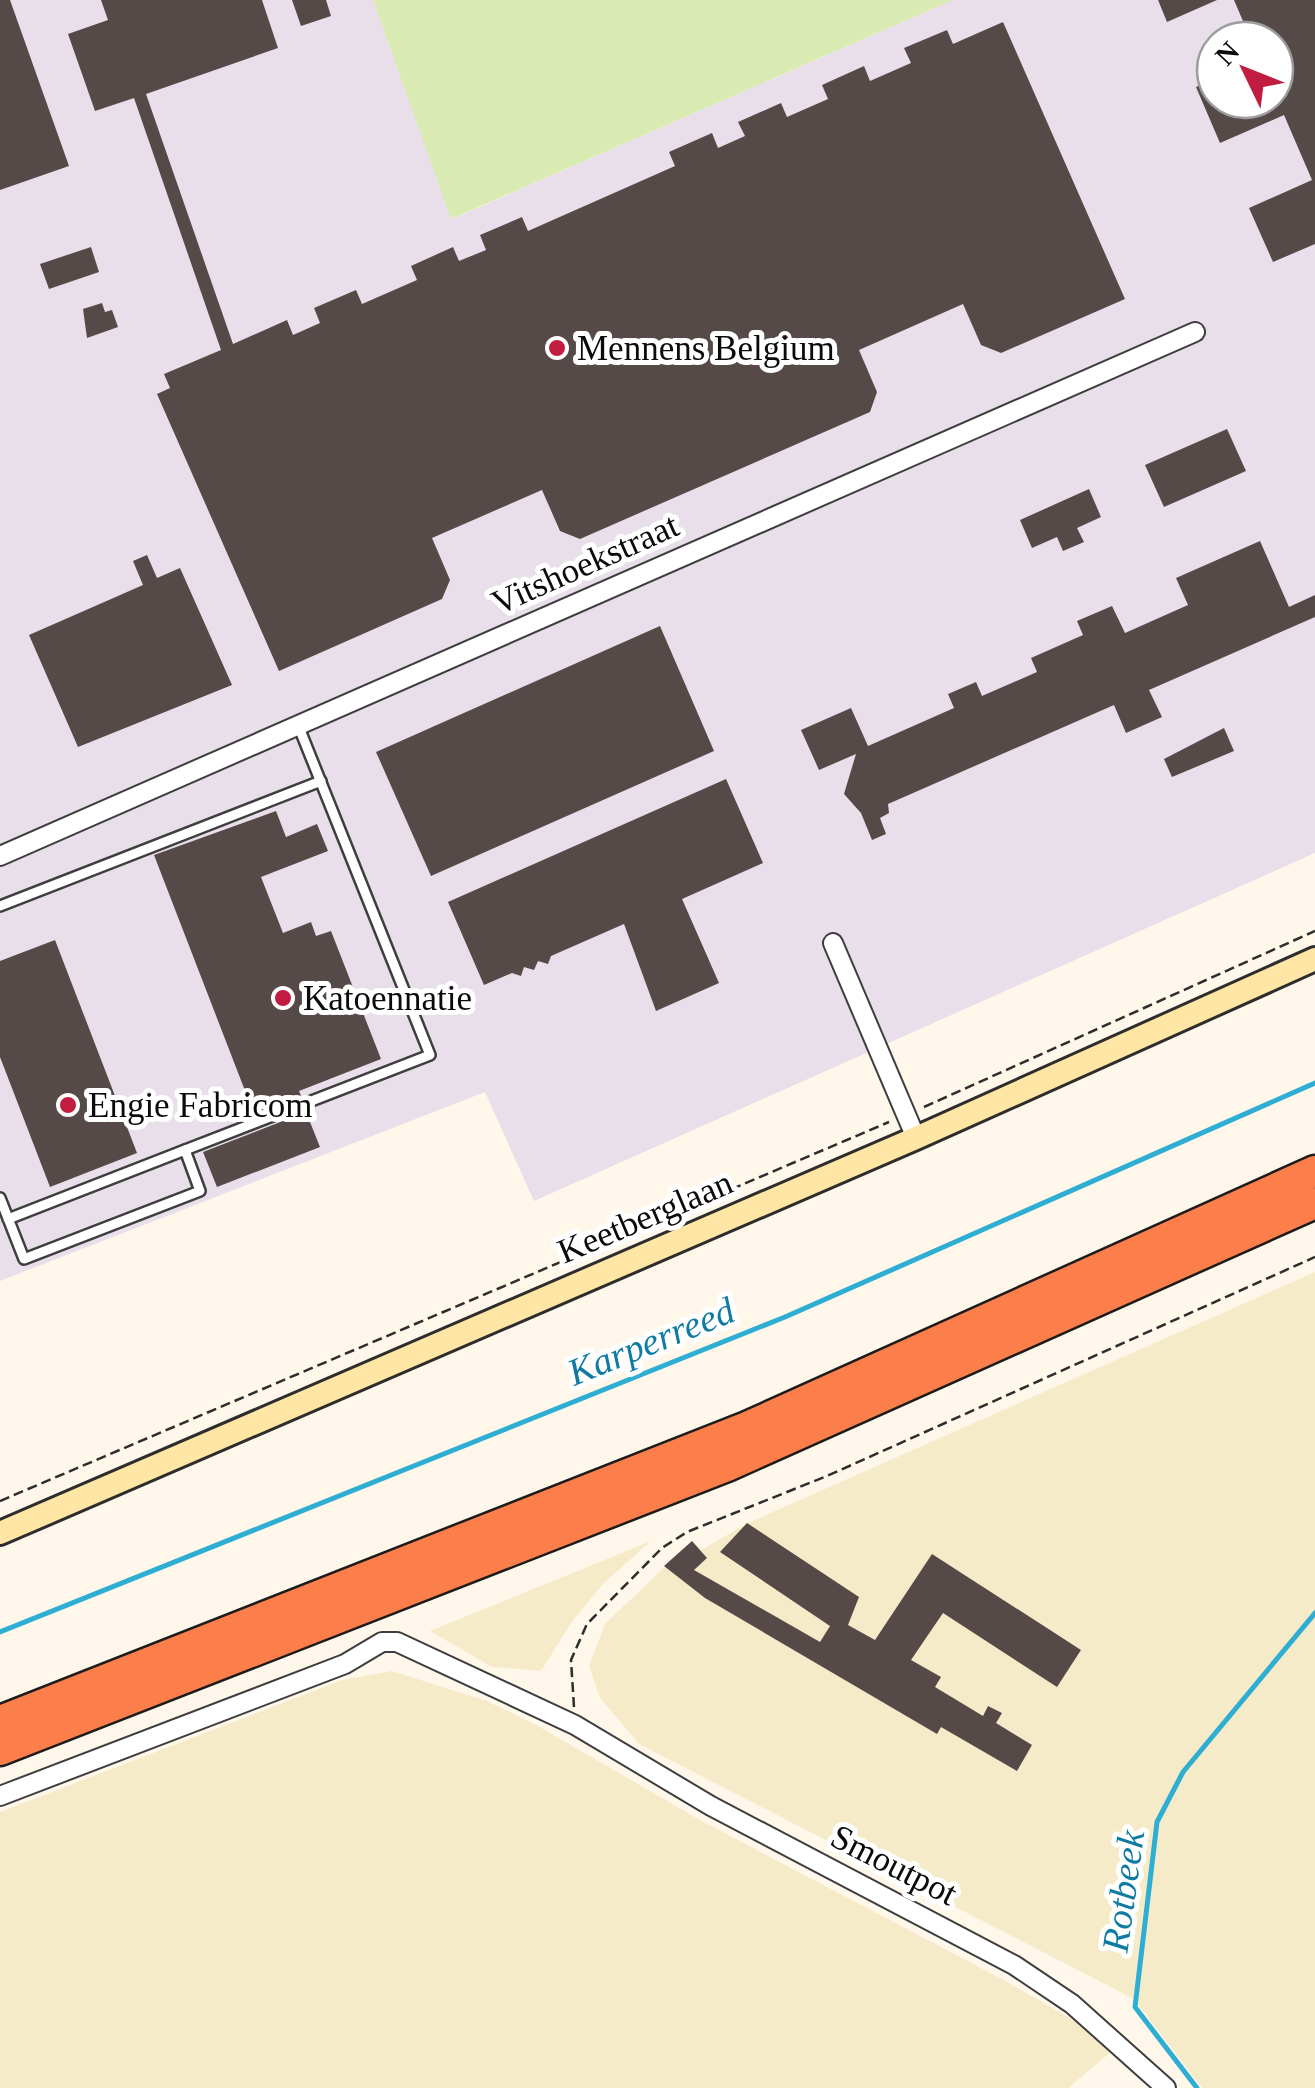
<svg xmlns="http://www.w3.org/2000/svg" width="1315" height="2088" viewBox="0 0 1315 2088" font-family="'Times New Roman',serif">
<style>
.industrial{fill:#e8dfeb;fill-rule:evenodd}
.farmland{fill:#f6ebc9}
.green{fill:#d9ebb2}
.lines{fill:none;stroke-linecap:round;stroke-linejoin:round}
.stream{stroke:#2faed4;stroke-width:5}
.building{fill:#554a47}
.lane-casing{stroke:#3e3e3e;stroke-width:14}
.street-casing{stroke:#3e3e3e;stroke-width:22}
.secondary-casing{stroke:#2d2d2d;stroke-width:28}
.highway-casing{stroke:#1c1c1c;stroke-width:35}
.path{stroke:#2d2d2d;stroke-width:2.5;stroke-dasharray:10 5;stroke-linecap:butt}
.lane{stroke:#fff;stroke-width:9}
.street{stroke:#fff;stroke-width:18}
.secondary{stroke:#ffe6a5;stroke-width:22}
.highway{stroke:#fc7e4b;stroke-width:30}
.poi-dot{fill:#c21d40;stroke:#fff;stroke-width:4}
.labels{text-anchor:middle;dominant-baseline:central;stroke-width:10;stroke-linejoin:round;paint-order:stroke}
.poi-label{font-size:35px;fill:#0b0b0b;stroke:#fff;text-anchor:start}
.street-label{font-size:35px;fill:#0b0b0b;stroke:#fff}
.water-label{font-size:38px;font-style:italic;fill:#0f7ba3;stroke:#fff}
</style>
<rect width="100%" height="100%" fill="#fff7ea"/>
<path class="industrial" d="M0 0H373L452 219 953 0H1315V853L534 1201 485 1092 0 1281ZM1215 40H1275V100H1215Z"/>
<g class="farmland">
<polygon points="1315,1272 1315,2088 1202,2088 1134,1999 639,1744 600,1698 589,1666 605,1624 692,1541 701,1550 748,1523"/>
<polygon points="651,1541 604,1583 573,1620 541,1671 492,1667 430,1631"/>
<polygon points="392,1671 487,1701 538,1726 700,1820 1002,1979 1118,2046 1068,2088 0,2088 0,1812 342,1680"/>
</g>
<polygon class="green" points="373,0 953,0 451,219"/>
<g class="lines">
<g class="stream">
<polyline points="0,1632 785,1317 1315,1083"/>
<polyline points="1197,2088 1135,2007 1157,1822 1183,1772 1315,1613"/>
</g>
</g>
<g class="building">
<polygon points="0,0 10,0 69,166 0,190"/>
<polygon points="101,0 262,0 278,48 146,94 233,344 287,320 293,335 320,323 314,308 356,290 362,304 417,280 411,266 453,247 459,261 486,250 480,235 522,217 528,231 675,166 669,152 712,133 718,148 745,136 738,122 781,103 787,117 828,99 822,85 864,66 870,81 911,63 904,48 947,30 953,44 1003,22 1125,299 1001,353 981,345 963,304 859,350 877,392 870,412 580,539 560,531 542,490 432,538 450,580 442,599 279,671 157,394 170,388 164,374 221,350 134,98 95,111 68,34 108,20"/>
<polygon points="292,0 326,0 331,16 301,26"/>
<polygon points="1158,0 1217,0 1167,22"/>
<polygon points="1234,0 1315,0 1315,244 1273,262 1249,208 1312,180 1284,115 1220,143 1196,87 1215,78 1215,100 1275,100 1275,40 1251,40"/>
<polygon points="91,247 99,272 49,289 40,264"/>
<polygon points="102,303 105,312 112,310 118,327 87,338 83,309"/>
<polygon points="1227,429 1246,471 1164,507 1145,465"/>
<polygon points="1089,489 1101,517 1077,528 1084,542 1063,551 1057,537 1032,548 1020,520"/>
<polygon points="1260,541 1289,607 1315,595 1315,617 1149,690 1162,717 1126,733 1114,705 888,804 889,813 880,818 886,834 872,840 861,813 844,794 856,754 819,770 801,730 851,708 868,746 954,708 948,694 976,682 982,696 1037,672 1031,658 1083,635 1077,621 1112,606 1125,633 1188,605 1176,578"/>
<polygon points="147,555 157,578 180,568 232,685 78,747 29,635 143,585 133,561"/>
<polygon points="660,626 714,751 431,876 376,752"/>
<polygon points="1224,728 1234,751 1172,777 1164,759"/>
<polygon points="726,779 763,863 682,899 719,983 656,1011 624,924 551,956 548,964 538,961 534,970 524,967 521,976 512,973 484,985 448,902"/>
<polygon points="276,811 286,837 317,824 328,851 261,877 283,933 311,922 316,936 331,931 381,1059 299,1091 301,1096 254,1114 154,855"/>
<polygon points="55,940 137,1153 50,1187 0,1057 0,961"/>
<polygon points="306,1112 320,1147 217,1187 203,1152"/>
<polygon points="747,1523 859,1597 848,1625 875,1640 932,1554 1081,1650 1057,1687 943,1613 911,1660 941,1677 935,1687 983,1716 988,1706 1002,1713 996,1723 1032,1745 1017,1771 941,1727 937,1734 705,1598 664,1566 692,1541 707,1558 694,1570 820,1642 830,1626 720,1552"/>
</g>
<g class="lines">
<defs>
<g id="lane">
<polyline points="0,906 321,781"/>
<polyline points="185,1150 430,1055 298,725"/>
<polyline points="0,1198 24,1259 200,1191 185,1150 8,1219"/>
</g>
<g id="street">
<polyline points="0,856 1195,332"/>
<polyline points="833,943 916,1138"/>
<polyline points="0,1796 345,1664 382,1642 397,1642 575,1725 711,1806 1014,1965 1072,2004 1166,2088"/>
</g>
<polyline id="secondary" points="0,1533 916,1138 1315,959"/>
<g id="highway">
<polyline points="0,1721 747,1427 1315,1171"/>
<polyline points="0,1750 727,1466 1315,1203"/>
</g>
</defs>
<use href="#lane" class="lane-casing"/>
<use href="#street" class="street-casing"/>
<use href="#secondary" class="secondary-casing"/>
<use href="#highway" class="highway-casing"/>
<g class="path">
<polyline points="924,1107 1315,931"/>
<polyline points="0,1501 889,1122"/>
<polyline points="574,1707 571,1660 587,1624 662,1548 687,1532 827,1476 1315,1257"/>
</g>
<use href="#lane" class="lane"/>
<use href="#street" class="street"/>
<use href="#secondary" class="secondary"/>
<use href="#highway" class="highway"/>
</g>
<g class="poi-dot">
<circle cx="557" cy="348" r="10"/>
<circle cx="283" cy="998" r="10"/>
<circle cx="68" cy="1105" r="10"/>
</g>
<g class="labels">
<g class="poi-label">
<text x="577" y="348">Mennens Belgium</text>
<text x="303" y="998">Katoennatie</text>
<text x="88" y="1105">Engie Fabricom</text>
</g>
<g class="street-label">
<text transform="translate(585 564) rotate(-24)">Vitshoekstraat</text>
<text transform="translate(645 1217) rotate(-23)">Keetberglaan</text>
<text transform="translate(894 1865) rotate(27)">Smoutpot</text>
</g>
<g class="water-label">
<text transform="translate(651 1341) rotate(-22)">Karperreed</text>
<text transform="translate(1123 1891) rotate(-82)">Rotbeek</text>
</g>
</g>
<g transform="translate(1245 70) rotate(313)"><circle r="48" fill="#ffffff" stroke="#9d9d9d" stroke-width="2.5"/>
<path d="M0-8L18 38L0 25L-18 38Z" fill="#c21d40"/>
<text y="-15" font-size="28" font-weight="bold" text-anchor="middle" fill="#0b0b0b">N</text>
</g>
</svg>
